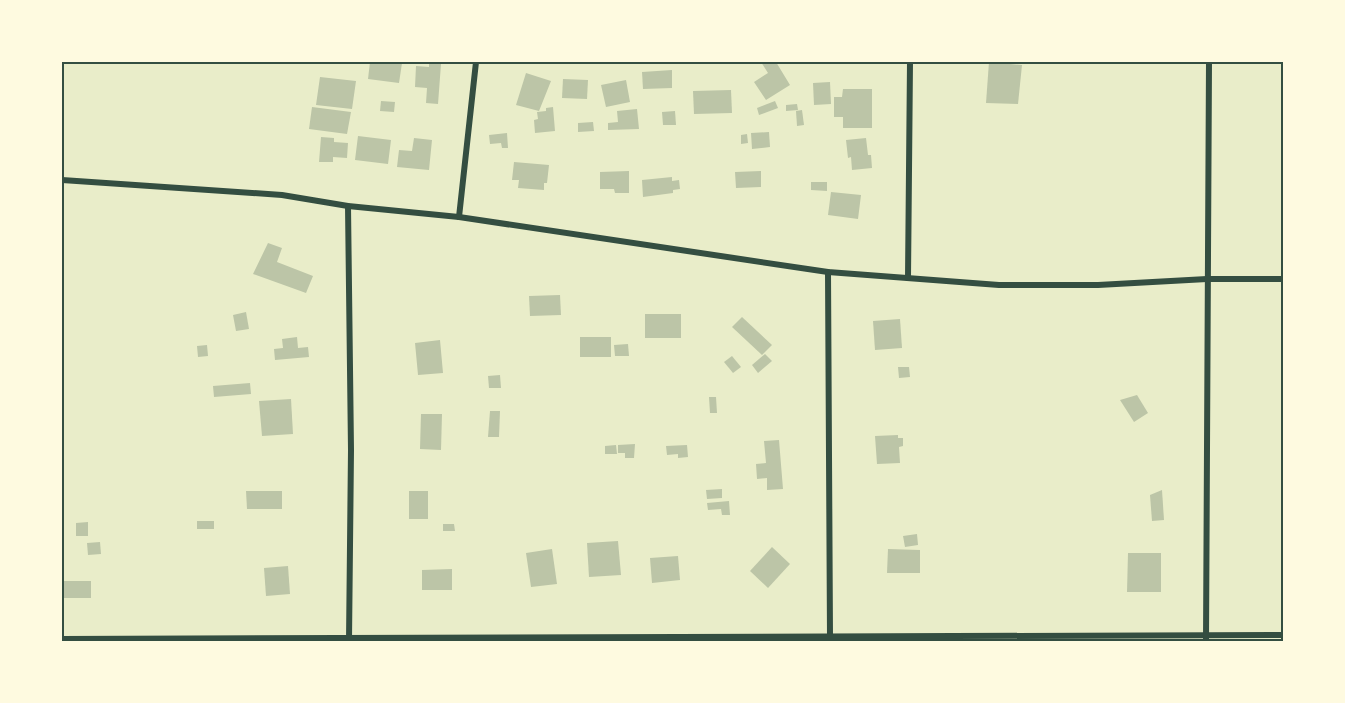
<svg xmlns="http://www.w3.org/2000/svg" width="1345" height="703" viewBox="0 0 1345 703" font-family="Commissioner,sans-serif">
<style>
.building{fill:#bcc5a7}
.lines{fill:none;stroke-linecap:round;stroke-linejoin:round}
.minor{stroke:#344e41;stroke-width:6}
.neatline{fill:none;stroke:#344e41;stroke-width:2}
</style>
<rect width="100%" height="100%" fill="#e9edc9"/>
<g class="building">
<polygon points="370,62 402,63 399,83 368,79"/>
<polygon points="761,62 776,62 790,85 766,100 754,82 768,73"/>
<polygon points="989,62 1022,65 1018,104 986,103"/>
<polygon points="429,63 441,64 438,104 426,103 427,88 415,87 416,66 429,67"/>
<polygon points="672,70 672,88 643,89 642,72"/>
<polygon points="526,73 551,81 539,111 516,105"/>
<polygon points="320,77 356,81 352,109 316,105"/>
<polygon points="563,79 588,80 587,99 562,98"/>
<polygon points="626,80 630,102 606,107 601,85"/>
<polygon points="830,82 831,104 814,105 813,83"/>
<polygon points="843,89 872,89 872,128 843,128 843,117 834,117 834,97 842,97"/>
<polygon points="731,90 732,113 694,114 693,91"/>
<polygon points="381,101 395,102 394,112 380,111"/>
<polygon points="775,101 778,108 759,115 757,108"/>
<polygon points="797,104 798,110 786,111 786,105"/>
<polygon points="312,107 351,112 347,134 309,129"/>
<polygon points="553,107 555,131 535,133 534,120 538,119 537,112 546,111 546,108"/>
<polygon points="637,109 639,129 608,130 608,123 618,122 617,111"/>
<polygon points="802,110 804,125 797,126 796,111"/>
<polygon points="675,111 676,125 663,125 662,112"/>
<polygon points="593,122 594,131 578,132 578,123"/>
<polygon points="769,132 770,147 752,149 751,133"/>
<polygon points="507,133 508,148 502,148 501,143 490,144 489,135"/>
<polygon points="747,134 748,143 741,144 741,135"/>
<polygon points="358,136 391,140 388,164 355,160"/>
<polygon points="321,137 334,138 334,142 348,143 347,158 333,157 333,162 319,162"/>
<polygon points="414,138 432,140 429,170 397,167 399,150 412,151"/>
<polygon points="866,138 868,155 871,155 872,168 852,170 851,157 848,158 846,140"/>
<polygon points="514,162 549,165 547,183 544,183 544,190 518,188 519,180 512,180"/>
<polygon points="629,171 629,193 615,193 614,189 600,189 600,172"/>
<polygon points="761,171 761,187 736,188 735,172"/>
<polygon points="672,177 672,181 679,180 680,189 673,190 673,193 643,197 642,180"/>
<polygon points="811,182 827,182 827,191 811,190"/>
<polygon points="831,192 861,195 858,219 828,215"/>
<polygon points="268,243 282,248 277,262 313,276 306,293 253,274"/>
<polygon points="560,295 561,315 530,316 529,296"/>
<polygon points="246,312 249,329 236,331 233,315"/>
<rect x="645" y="314" width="36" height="24"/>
<polygon points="742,317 772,345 762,355 732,327"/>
<polygon points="900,319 902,348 875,350 873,321"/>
<polygon points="297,337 298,348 308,347 309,357 275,360 274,349 283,348 282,339"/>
<rect x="580" y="337" width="31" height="20"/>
<polygon points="440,340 443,373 418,375 415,343"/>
<polygon points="628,344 629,356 615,356 614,345"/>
<polygon points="207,345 208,356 198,357 197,346"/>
<polygon points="765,354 772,361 758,373 752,365"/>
<polygon points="732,356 741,367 733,373 724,362"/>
<polygon points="898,367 909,367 910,377 899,378"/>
<polygon points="500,375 501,388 489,388 488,376"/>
<polygon points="250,383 251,394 214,397 213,386"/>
<polygon points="1137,395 1148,413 1134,422 1120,400"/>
<polygon points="709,397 716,397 717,413 710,413"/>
<polygon points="291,399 293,434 262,436 259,401"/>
<polygon points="490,411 500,411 499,437 488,437"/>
<polygon points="421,414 442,414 441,450 420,449"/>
<polygon points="898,435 898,438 903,438 903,446 899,447 900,463 877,464 875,436"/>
<polygon points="779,440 783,489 767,490 767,478 757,479 756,464 766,463 764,441"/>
<polygon points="635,444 634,458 625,458 625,453 618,453 618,445"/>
<polygon points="616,445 617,454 605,454 605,446"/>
<polygon points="687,445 688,457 678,458 678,454 667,455 666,446"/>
<polygon points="722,489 722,498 707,499 706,490"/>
<polygon points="1162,490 1164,520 1152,521 1150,495"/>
<polygon points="246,491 282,491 282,509 247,509"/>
<rect x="409" y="491" width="19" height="28"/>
<polygon points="729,501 730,515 722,515 721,509 708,510 707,503"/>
<rect x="197" y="521" width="17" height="8"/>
<polygon points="88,522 88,536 76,536 76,523"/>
<polygon points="443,524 454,524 455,531 443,531"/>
<polygon points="917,534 918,545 905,547 903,536"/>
<polygon points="618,541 621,575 589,577 587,543"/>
<polygon points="100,542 101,554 88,555 87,543"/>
<polygon points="772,547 790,564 768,588 750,571"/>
<polygon points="552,549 557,584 531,587 526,553"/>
<polygon points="888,549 920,550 920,573 887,573"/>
<polygon points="1128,553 1161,553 1161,592 1127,592"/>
<polygon points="678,556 680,580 652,583 650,558"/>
<polygon points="288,566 290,594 266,596 264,568"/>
<polygon points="452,569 452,590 422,590 422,570"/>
<rect x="62" y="581" width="29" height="17"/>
</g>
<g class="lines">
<g class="minor">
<polyline points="62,180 282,195 348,206 459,217 828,272 999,285 1098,285 1207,279 1284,279"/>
<polyline points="348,206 351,450 349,641"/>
<polyline points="459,217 476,62"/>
<polyline points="828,272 830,637"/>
<polyline points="908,278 910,62"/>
<polyline points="62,639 1284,635"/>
<polyline points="1206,642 1209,62"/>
</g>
</g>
<rect width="1345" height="703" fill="none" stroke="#fefae0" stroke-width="126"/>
<rect x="63" y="63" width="1219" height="577" class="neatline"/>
</svg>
